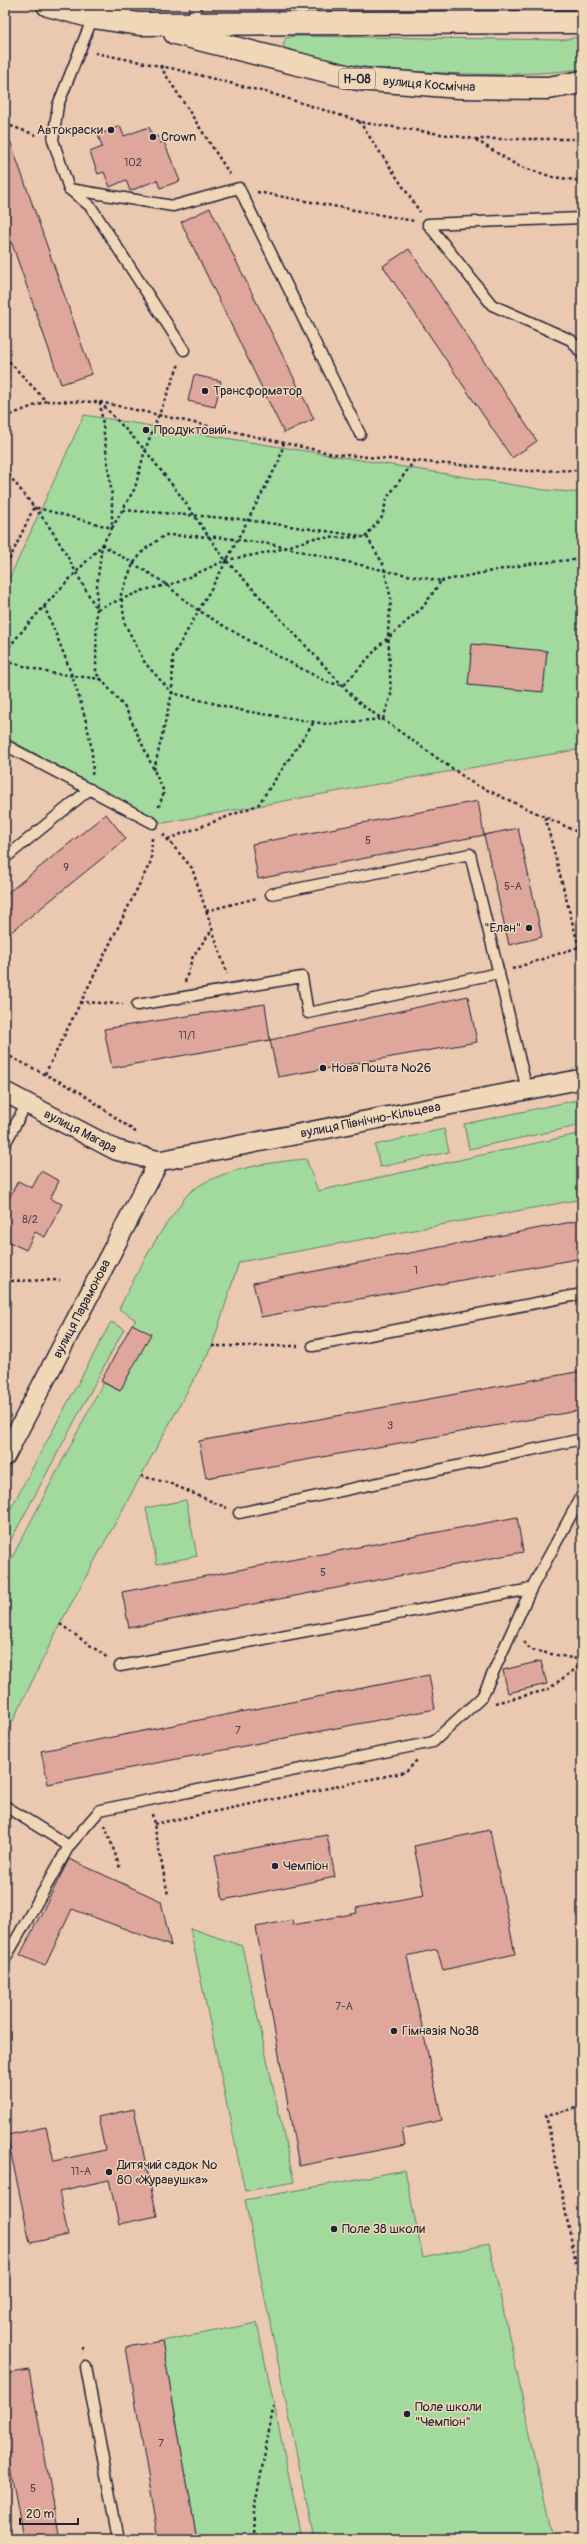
<svg xmlns="http://www.w3.org/2000/svg" width="587" height="2544" viewBox="0 0 587 2544" font-family="Pangolin,sans-serif">
<style>
.green{fill:#a2da9e;stroke:#627e6c}
.building{fill:#dfa69c;stroke:#22223b}
.lines{fill:none;stroke-linecap:round;stroke-linejoin:round}
.lane-casing{stroke:#22223b;stroke-width:13}
.street-casing{stroke:#22223b;stroke-width:22}
.primary-casing{stroke:#22223b;stroke-width:25}
.path{stroke:#22223b;stroke-width:2.5;stroke-dasharray:3 3;stroke-linecap:butt}
.lane{stroke:#f0d7b8;stroke-width:10}
.street{stroke:#f0d7b8;stroke-width:19}
.primary{stroke:#f0d7b8;stroke-width:22}
.poi-dot{fill:#22223b;stroke:#f0d7b8;stroke-width:1.5}
.labels{text-anchor:middle;dominant-baseline:central;stroke-width:3;stroke-linejoin:round;paint-order:stroke}
.number-label{font-size:11px;fill:#514353}
.shield{fill:#f0d7b8;stroke:#605860;stroke-width:1}
.shield-label{font-size:12px;font-weight:bold;fill:#22223b}
.street-label{font-size:13px;fill:#22223b;stroke:#f0d7b8}
.poi-label{font-size:13px;fill:#22223b;stroke:#f0d7b8;text-anchor:start}
</style>
<rect width="100%" height="100%" fill="#ebc8b0"/>
<filter id="ink" filterUnits="userSpaceOnUse"><feTurbulence type="fractalNoise" baseFrequency=".025" numOctaves="2"/><feDisplacementMap in="SourceGraphic" scale="8" xChannelSelector="R" yChannelSelector="G"/><feConvolveMatrix kernelMatrix="1 2 1 2 8 2 1 2 1" color-interpolation-filters="sRGB"/></filter>
<g filter="url(#ink)">
<g class="green">
<path d="M294 36 563 40 582 36V69C512 78 434 74 364 67 340 64 316 57 292 53L286 50 283 45 286 38Z"/>
<polygon points="84,415 545,490 582,493 582,749 422,776 163,823 5,737 5,588"/>
<polygon points="582,1099 582,1125 469,1149 464,1124"/>
<polygon points="444,1129 449,1152 380,1167 375,1145"/>
<path d="M582 1133V1199L239 1262 212 1346 60 1624 5 1737V1571L103 1383 120 1391 150 1334 132 1324 136 1320 119 1309C136 1275 152 1242 175 1212 180 1206 184 1197 190 1192 219 1169 271 1162 306 1159L318 1191Z"/>
<polygon points="111,1322 124,1329 5,1551 5,1519"/>
<polygon points="186,1500 197,1556 157,1564 146,1508"/>
<polygon points="190,1928 242,1946 294,2182 245,2191"/>
<polygon points="405,2170 423,2258 489,2244 553,2539 314,2539 245,2200"/>
<polygon points="257,2323 302,2539 197,2539 162,2341"/>
</g>
<g class="building">
<polygon points="120,126 124,136 149,127 153,137 157,136 160,143 164,142 180,181 160,188 157,180 130,191 126,180 110,187 104,172 98,174 90,152 102,147 98,135"/>
<polygon points="7,132 92,374 61,384 5,224 5,133"/>
<polygon points="210,208 314,419 284,433 181,222"/>
<polygon points="409,249 537,441 512,458 383,266"/>
<polygon points="194,375 221,381 215,407 188,401"/>
<polygon points="472,644 547,651 543,692 468,685"/>
<polygon points="478,801 484,835 258,879 252,844"/>
<polygon points="106,814 126,839 5,937 5,895"/>
<polygon points="518,828 542,937 509,945 484,835"/>
<polygon points="468,996 477,1042 278,1077 270,1040"/>
<polygon points="265,1004 270,1040 112,1068 104,1029"/>
<polygon points="41,1171 59,1181 50,1199 62,1204 45,1237 35,1232 26,1250 5,1240 5,1206 18,1181 32,1188"/>
<polygon points="582,1220 582,1258 261,1317 253,1283"/>
<polygon points="132,1324 151,1334 120,1391 101,1381"/>
<polygon points="582,1371 582,1410 206,1478 199,1441"/>
<polygon points="517,1517 523,1552 129,1628 122,1592"/>
<polygon points="541,1661 547,1684 508,1693 503,1670"/>
<polygon points="429,1675 435,1709 48,1784 41,1751"/>
<polygon points="490,1830 515,1954 443,1970 437,1949 407,1956 442,2120 402,2129 405,2145 299,2166 256,1927 292,1920 293,1925 357,1913 356,1908 424,1895 414,1846"/>
<polygon points="327,1835 335,1877 223,1900 215,1855"/>
<polygon points="69,1859 161,1901 171,1946 72,1909 45,1966 20,1955"/>
<polygon points="134,2109 157,2216 119,2224 109,2180 59,2191 68,2235 30,2243 7,2135 46,2127 54,2161 105,2150 98,2117"/>
<polygon points="162,2341 197,2539 159,2539 126,2347"/>
<polygon points="29,2370 60,2539 23,2539 5,2437 5,2374"/>
</g>
<g class="lines">
<defs>
<g id="lane">
<polyline points="93,17 58,105 53,140 69,189 91,207 184,350"/>
<polyline points="123,23 127,5"/>
<polyline points="192,25 196,5"/>
<polyline points="69,189 173,206 239,188 360,434"/>
<polyline points="582,218 428,224 492,305 571,340 582,354"/>
<polyline points="5,745 153,823"/>
<polyline points="5,858 90,789"/>
<polyline points="271,894 470,854 527,1090"/>
<polyline points="137,1005 302,977 308,1013 499,973"/>
<polyline points="5,1144 27,1103"/>
<polyline points="313,1346 582,1294"/>
<polyline points="239,1513 582,1439"/>
<polyline points="120,1666 531,1589"/>
<polyline points="5,1806 69,1846 100,1810 433,1742 482,1697 531,1589 582,1495"/>
<polyline points="5,1959 69,1846"/>
<polyline points="86,2367 118,2539"/>
</g>
<g id="street">
<path id="s1" d="M5 1092 116 1150 159 1161 582 1079"/>
<path id="s2" d="M5 1456 159 1161"/>
</g>
<g id="primary">
<polyline points="48,5 93,17 139,24 582,22"/>
<path id="s3" d="M175 33 358 79 459 87 548 88 582 82"/>
</g>
</defs>
<use href="#lane" class="lane-casing"/>
<use href="#street" class="street-casing"/>
<use href="#primary" class="primary-casing"/>
<g class="path">
<polyline points="95,53 175,69 273,94 365,123 475,139 582,139"/>
<polyline points="160,66 231,176"/>
<polyline points="359,121 420,212"/>
<polyline points="5,124 39,136"/>
<polyline points="476,140 518,166 553,177 582,181"/>
<polyline points="257,192 414,221"/>
<polyline points="5,357 46,401 100,402 334,454 528,471 582,470"/>
<polyline points="100,402 112,497 112,528 102,545 97,585 96,673 126,709 164,792 158,809"/>
<polyline points="100,402 145,450 180,495 223,557 358,702 474,784 582,834"/>
<polyline points="5,417 46,401"/>
<polyline points="5,470 34,507 5,569"/>
<polyline points="123,510 239,519 361,536"/>
<polyline points="365,537 382,517 387,498 414,461"/>
<polyline points="580,559 582,562"/>
<polyline points="441,581 528,564 582,559"/>
<path d="M44 606C61 645 98 734 92 775"/>
<path d="M5 652C35 614 69 580 102 545 121 556 141 568 160 580 173 589 184 601 198 610 240 637 285 660 329 683L344 685 380 645 423 607 441 581 391 572 270 544 217 537 165 535 144 550 133 564 121 594 125 624 145 663 172 693 244 711 327 724 383 719 391 695 388 631 391 599 383 564 367 537 314 538 275 551 226 560 176 583 144 590 97 609C76 575 60 537 34 507L112 528 135 488 145 450 179 364"/>
<polyline points="5,661 50,673 101,679"/>
<polyline points="154,770 172,693 173,656 221,571 279,461 284,442"/>
<polyline points="545,817 579,948"/>
<polyline points="163,834 192,868 227,974"/>
<polyline points="168,839 258,805 314,722"/>
<polyline points="206,911 257,898"/>
<polyline points="512,969 582,946"/>
<polyline points="185,982 193,956 212,930"/>
<polyline points="80,1002 123,1004"/>
<polyline points="5,1054 80,1092 137,1133"/>
<polyline points="45,1074 151,861 152,838"/>
<polyline points="5,1281 60,1280"/>
<polyline points="212,1346 298,1346"/>
<polyline points="141,1476 169,1483 227,1508"/>
<polyline points="60,1624 108,1658"/>
<polyline points="524,1642 531,1650 582,1660"/>
<polyline points="495,1703 547,1690 582,1664"/>
<polyline points="152,1814 168,1895"/>
<polyline points="154,1824 406,1772 417,1760"/>
<polyline points="105,1825 120,1868"/>
<polyline points="582,2107 546,2115 582,2293"/>
<polyline points="82,2347 83,2353"/>
<polyline points="253,2539 254,2511 274,2404"/>
</g>
<use href="#lane" class="lane"/>
<use href="#street" class="street"/>
<use href="#primary" class="primary"/>
</g>
</g>
<g class="poi-dot">
<circle cx="111" cy="130" r="4"/>
<circle cx="153" cy="137" r="4"/>
<circle cx="205" cy="391" r="4"/>
<circle cx="146" cy="430" r="4"/>
<circle cx="529" cy="928" r="4"/>
<circle cx="323" cy="1068" r="4"/>
<circle cx="275" cy="1866" r="4"/>
<circle cx="394" cy="2031" r="4"/>
<circle cx="109" cy="2172" r="4"/>
<circle cx="334" cy="2229" r="4"/>
<circle cx="407" cy="2414" r="4"/>
</g>
<g class="labels">
<g class="number-label">
<text x="133" y="162">102</text>
<text x="368" y="840">5</text>
<text x="66" y="867">9</text>
<text x="513" y="886">5-А</text>
<text x="187" y="1035">11/1</text>
<text x="30" y="1219">8/2</text>
<text x="416" y="1270">1</text>
<text x="390" y="1425">3</text>
<text x="323" y="1572">5</text>
<text x="238" y="1730">7</text>
<text x="344" y="2006">7-А</text>
<text x="81" y="2171">11-А</text>
<text x="161" y="2443">7</text>
<text x="33" y="2488">5</text>
</g>
<rect class="shield" x="339" y="69" width="36" height="20" rx="3"/>
<g class="shield-label">
<text x="357" y="79">Н-08</text>
</g>
<g class="street-label">
<text stroke="none"><textPath href="#s3" startOffset="260">вулиця Космічна</textPath></text>
<text stroke="none"><textPath href="#s1" startOffset="385">вулиця Північно-Кільцева</textPath></text>
<text stroke="none"><textPath href="#s1" startOffset="85">вулиця Магара</textPath></text>
<text stroke="none"><textPath href="#s2" startOffset="166">вулиця Парамонова</textPath></text>
</g>
<g class="poi-label">
<text x="103" y="130" text-anchor="end">Автокраски</text>
<text x="161" y="137">Crown</text>
<text x="213" y="391">Трансформатор</text>
<text x="154" y="430">Продуктовий</text>
<text x="521" y="928" text-anchor="end">"Елан"</text>
<text x="331" y="1068">Нова Пошта №26</text>
<text x="283" y="1866">Чемпіон</text>
<text x="402" y="2031">Гімназія №38</text>
<text x="117" y="2165">Дитячий садок №<tspan x="117" dy="15">80 «Журавушка»</tspan></text>
<text x="342" y="2229">Поле 38 школи</text>
<text x="415" y="2407">Поле школи<tspan x="415" dy="15">"Чемпіон"</tspan></text>
</g>
</g>
<rect width="587" height="2544" fill="none" stroke="#f0d7b8" stroke-width="20"/>
<rect x="10" y="10" width="567" height="2524" fill="none" stroke="#22223b" stroke-width="1.5" filter="url(#ink)"/>
<path d="M20 2518v6h58v-6" fill="none" stroke="#22223b" stroke-width="2"/>
<text x="26" y="2518" font-size="12" fill="#22223b" stroke="#f0d7b8" stroke-width="3" paint-order="stroke">20 m</text>
</svg>
